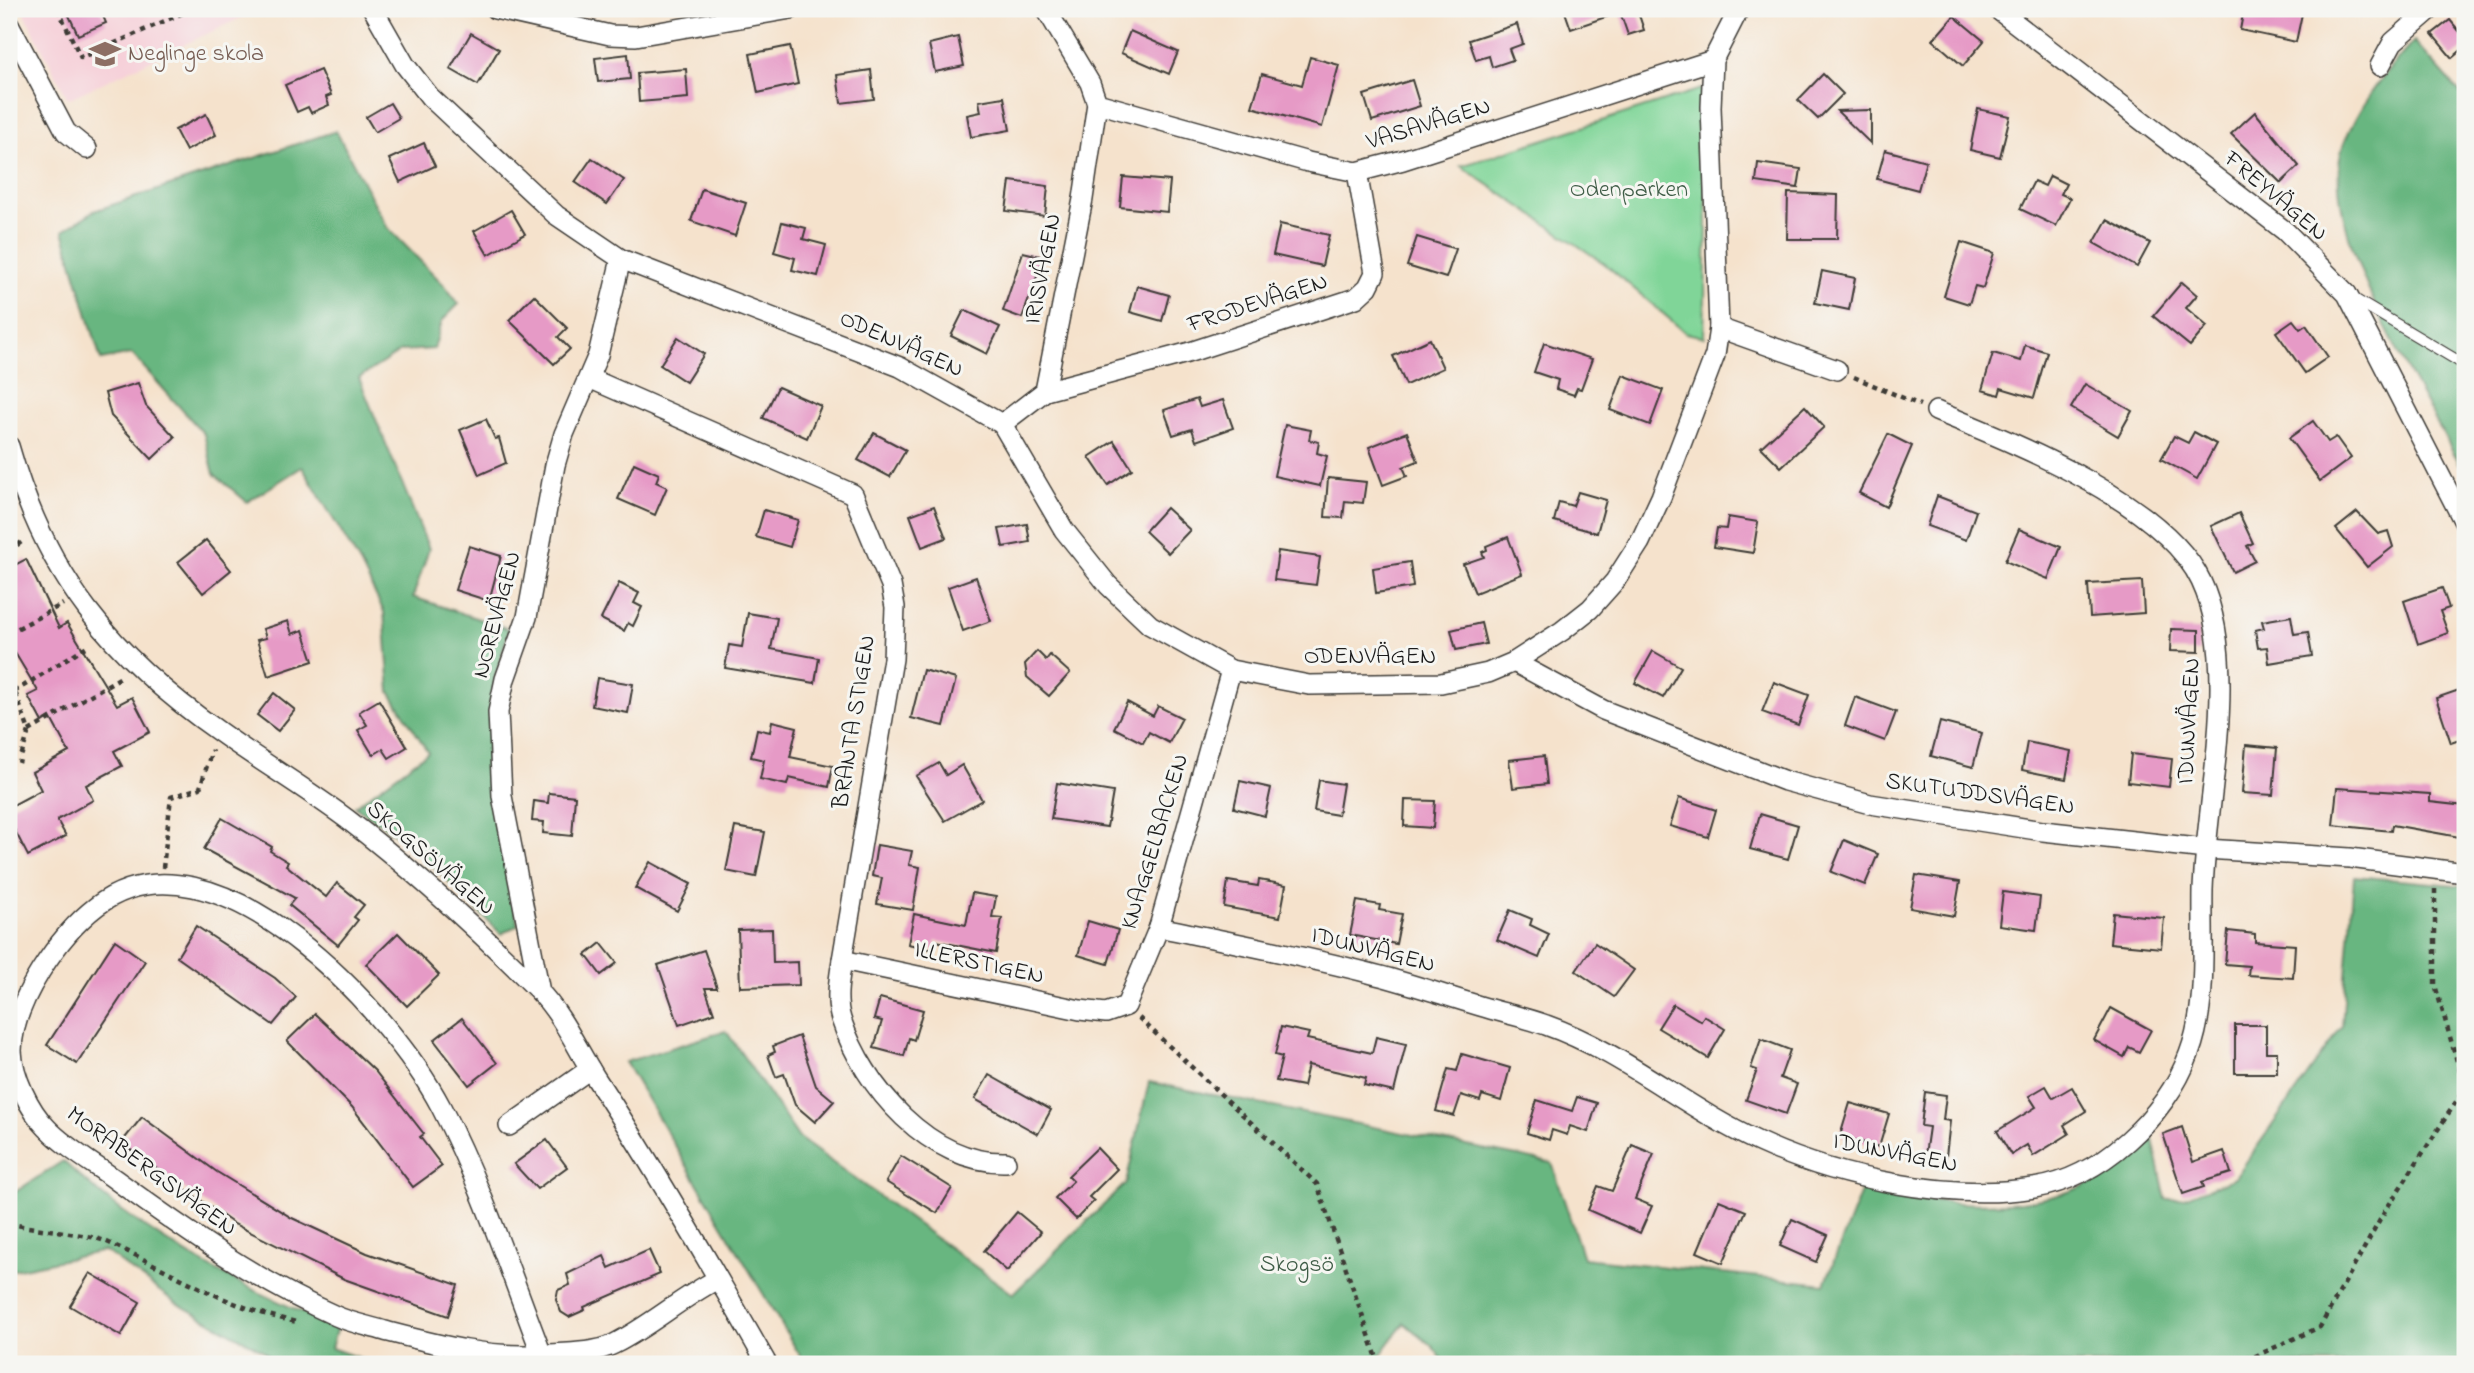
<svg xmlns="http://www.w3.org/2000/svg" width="2474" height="1373" viewBox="0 0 2474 1373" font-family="'Indie Flower',sans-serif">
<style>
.built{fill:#f6cfd8}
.green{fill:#80d598;stroke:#4e785a;stroke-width:2}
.forest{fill:#68b680;stroke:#42694e;stroke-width:2}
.building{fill:#e69ac6}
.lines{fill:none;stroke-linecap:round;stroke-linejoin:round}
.service-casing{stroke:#3d3a36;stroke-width:12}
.minor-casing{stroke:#3d3a36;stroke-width:22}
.path{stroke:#3d3a36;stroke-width:4.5;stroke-dasharray:5 5;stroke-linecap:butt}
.service{stroke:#fff;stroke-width:10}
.minor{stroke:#fff;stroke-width:19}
.labels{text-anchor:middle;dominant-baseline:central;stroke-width:6;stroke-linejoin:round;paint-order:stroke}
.education-label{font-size:24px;fill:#785e54;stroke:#f6f6f2;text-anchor:start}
.street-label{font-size:24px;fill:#1c1c1c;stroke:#f6f6f2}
.park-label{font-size:24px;fill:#3f5d47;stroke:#f6f6f2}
</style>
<rect width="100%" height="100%" fill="#f6f6f2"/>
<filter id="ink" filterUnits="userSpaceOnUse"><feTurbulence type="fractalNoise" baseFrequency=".0143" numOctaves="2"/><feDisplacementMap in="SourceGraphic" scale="14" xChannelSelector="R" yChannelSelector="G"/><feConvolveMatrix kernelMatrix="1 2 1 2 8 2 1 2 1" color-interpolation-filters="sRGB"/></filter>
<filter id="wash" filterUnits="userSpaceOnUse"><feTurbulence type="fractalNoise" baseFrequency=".00686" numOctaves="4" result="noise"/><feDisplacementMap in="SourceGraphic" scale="28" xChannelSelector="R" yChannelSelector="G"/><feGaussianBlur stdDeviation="1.57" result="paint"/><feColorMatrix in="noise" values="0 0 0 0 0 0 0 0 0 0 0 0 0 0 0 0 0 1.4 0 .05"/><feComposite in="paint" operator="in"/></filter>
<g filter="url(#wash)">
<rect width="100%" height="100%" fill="#f5e2cc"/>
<polygon class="built" points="22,9 260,9 68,99"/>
<polygon class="green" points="1701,89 1707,222 1704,337 1686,333 1605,264 1461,166"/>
<g class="forest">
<path d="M2414 41 2465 98V473C2426 401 2315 227 2343 146 2358 105 2385 73 2414 41Z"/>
<path d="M336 131 387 227 444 285 459 304 442 321 434 349 401 351 359 378 429 549 413 597 509 629C503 651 495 674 492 697 483 773 504 850 518 925L501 934 413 847 355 806 428 752 390 692 384 612 361 565 302 467 247 502 214 474 204 434 132 354 101 360 63 231 94 211Z"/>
<path d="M2354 876 2465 886V1364H1446L1432 1346 1404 1323 1374 1364H805L625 1062 726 1031 799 1138 1013 1294 1126 1183 1149 1082 1552 1163 1583 1258 1825 1284 1862 1189C1933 1202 2014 1216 2084 1186 2109 1176 2131 1153 2152 1135L2166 1199 2184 1198 2235 1178 2342 1026Z"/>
<path d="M63 1161C143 1237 237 1286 337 1327L331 1348 376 1364H275L264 1351 176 1303 105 1251 9 1271V1188L15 1192Z"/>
</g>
<g id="blocks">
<g class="building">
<polygon points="66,9 100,9 106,23 78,35"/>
<polygon points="1564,9 1637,9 1644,30 1628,35 1620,12 1571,29"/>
<polygon points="2244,9 2303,9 2296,42 2240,30"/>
<polygon points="1954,16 1984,41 1963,66 1933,40"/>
<polygon points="2450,20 2465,38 2465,47 2452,58 2432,34"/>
<polygon points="1517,24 1523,44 1509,49 1513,60 1492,67 1489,56 1476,60 1469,40"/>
<polygon points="1130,31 1178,52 1169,74 1121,53"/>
<polygon points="471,33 499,49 478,85 450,69"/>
<polygon points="958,37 964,66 935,72 929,44"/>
<polygon points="790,46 798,84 758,93 750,54"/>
<polygon points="628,54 630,79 598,82 595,58"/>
<polygon points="1310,57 1339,65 1322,127 1252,107 1262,74 1302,85"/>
<polygon points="686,69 688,98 639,102 637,73"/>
<polygon points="320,70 331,95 326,97 329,105 311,113 308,107 297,112 285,85"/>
<polygon points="871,70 874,99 841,103 837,75"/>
<polygon points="1823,74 1843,94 1818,119 1798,100"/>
<polygon points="1412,80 1420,106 1372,121 1364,95"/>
<polygon points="1004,97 1010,130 971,137 967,115 981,112 979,101"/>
<polygon points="390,103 399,118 375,132 366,117"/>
<polygon points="1978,109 2010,116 2000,157 1970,150"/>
<polygon points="1871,110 1871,144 1837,111"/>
<polygon points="2255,112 2299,166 2281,183 2231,134"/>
<polygon points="206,114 216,135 186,151 175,130"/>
<polygon points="424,143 435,166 400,182 389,159"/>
<polygon points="1885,150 1926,161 1918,190 1877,179"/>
<polygon points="592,158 624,180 607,204 575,182"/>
<polygon points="1758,163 1801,169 1798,188 1756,182"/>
<polygon points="2050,176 2066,184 2061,194 2070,198 2056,226 2020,209 2034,181 2045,186"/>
<polygon points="1123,177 1170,181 1167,212 1120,207"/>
<polygon points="1010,181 1048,186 1045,216 1006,211"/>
<polygon points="702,189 746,203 735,236 691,221"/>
<polygon points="1788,193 1838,195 1837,239 1787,239"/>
<polygon points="511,210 525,234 488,255 474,231"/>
<polygon points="2107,220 2150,243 2137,267 2094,243"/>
<polygon points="782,222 806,228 803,239 826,245 818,276 792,270 795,258 774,252"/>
<polygon points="1280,224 1329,235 1322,266 1273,255"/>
<polygon points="1417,237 1456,249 1446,278 1407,266"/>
<polygon points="1961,242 1994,253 1983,288 1975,286 1969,304 1944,296"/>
<polygon points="1023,252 1044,257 1022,318 1003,311"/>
<polygon points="1822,271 1855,278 1849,310 1815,303"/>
<polygon points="2182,282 2197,295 2186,308 2207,326 2190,346 2153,316"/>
<polygon points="1137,286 1169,295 1162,321 1130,312"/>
<polygon points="534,295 567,328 558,337 570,349 554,364 509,320"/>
<polygon points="964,310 1000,327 987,354 951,336"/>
<polygon points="2293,320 2300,329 2306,325 2328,357 2305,373 2276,332"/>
<polygon points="678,337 704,354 686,382 660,365"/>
<polygon points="1430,339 1443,368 1406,385 1393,356"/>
<polygon points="1544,343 1592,359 1581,389 1577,388 1574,395 1556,389 1558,380 1534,372"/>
<polygon points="2025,345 2047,352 2034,398 2001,388 1999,395 1982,390 1993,353 2021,361"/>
<polygon points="1623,375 1663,390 1650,425 1610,410"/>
<polygon points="138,383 146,406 175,437 152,459 111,416 105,393"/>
<polygon points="2085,384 2132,411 2118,436 2071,408"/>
<polygon points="778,387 821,406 807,438 763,418"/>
<polygon points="1197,399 1200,407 1223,400 1233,428 1196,441 1192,429 1173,435 1164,410"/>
<polygon points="1805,406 1824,427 1781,467 1761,447"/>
<polygon points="486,419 495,439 499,438 506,463 479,475 460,430"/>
<polygon points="2313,421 2328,442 2336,437 2351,458 2320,481 2289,438"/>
<polygon points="1285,425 1311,430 1309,440 1319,442 1317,453 1327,456 1320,486 1274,476"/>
<polygon points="1407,432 1418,461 1403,467 1407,476 1383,485 1369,447"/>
<polygon points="2194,432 2216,444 2197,479 2161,459 2174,436 2188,443"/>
<polygon points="874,433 906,450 890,477 858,460"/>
<polygon points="1888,434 1912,446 1886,507 1859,493"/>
<polygon points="1114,441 1132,469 1108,485 1089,457"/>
<polygon points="634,463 659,474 656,482 667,487 655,515 618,499"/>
<polygon points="1328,478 1366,482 1363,503 1345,501 1343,518 1325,517"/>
<polygon points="1578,492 1606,500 1597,533 1554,521 1559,502 1573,506"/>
<polygon points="1937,496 1976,511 1966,540 1927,526"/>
<polygon points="934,506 946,538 922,547 910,515"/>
<polygon points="1166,508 1190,530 1168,553 1145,531"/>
<polygon points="764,510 798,520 790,547 756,537"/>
<polygon points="2357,512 2378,534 2388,531 2393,547 2367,567 2336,529"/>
<polygon points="2239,513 2253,543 2247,546 2255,561 2233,572 2211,526"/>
<polygon points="1728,517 1758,522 1753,553 1714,547 1717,528 1726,529"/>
<polygon points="1027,524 1030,542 1003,547 999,529"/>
<polygon points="2019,529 2061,547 2048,579 2005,561"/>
<polygon points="1508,537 1522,574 1475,593 1463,564 1484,557 1482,552 1487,550 1486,546"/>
<polygon points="206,540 231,570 203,593 178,562"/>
<polygon points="469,546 501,556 489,601 455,590"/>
<polygon points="1278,551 1320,557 1316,585 1274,580"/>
<polygon points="26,559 59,628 67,623 117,705 132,697 150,732 114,751 122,766 86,785 93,800 57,820 66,836 28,856 9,819 9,807 41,790 32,772 69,752 50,717 42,722 28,696 38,691 9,643 9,568"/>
<polygon points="1410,562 1413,587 1376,593 1373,568"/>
<polygon points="976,577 991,621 963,631 948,587"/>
<polygon points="2142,581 2144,613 2090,617 2088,584"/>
<polygon points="619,583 639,593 634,603 642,607 633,626 628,623 624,631 601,619"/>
<polygon points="2442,588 2449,608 2440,611 2448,633 2418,644 2404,601"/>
<polygon points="748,613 777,618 771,649 819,658 815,683 725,668 729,645 742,647"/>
<polygon points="2291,616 2294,634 2308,632 2312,656 2269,663 2267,647 2258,648 2255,630 2264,628 2262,621"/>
<polygon points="288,621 292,634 303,630 313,661 268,676 257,640 266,638 263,629"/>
<polygon points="1481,623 1486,644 1456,650 1451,630"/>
<polygon points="2171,629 2199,630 2199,652 2170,651"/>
<polygon points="1037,651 1046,660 1050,655 1070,673 1049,696 1027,677 1025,664"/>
<polygon points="1653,651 1681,667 1663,698 1635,683"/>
<polygon points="923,670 956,679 944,726 911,718"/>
<polygon points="597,678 633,684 628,713 592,706"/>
<polygon points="1774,682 1809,695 1798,725 1762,712"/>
<polygon points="2465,688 2465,738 2451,743 2436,698"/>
<polygon points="274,693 295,710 278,731 257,715"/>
<polygon points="1855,697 1896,712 1885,741 1845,726"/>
<polygon points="379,700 407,747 389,758 383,749 373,755 358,730 367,725 359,712"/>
<polygon points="1127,702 1153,716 1158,706 1182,718 1169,743 1149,732 1143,743 1114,728"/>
<polygon points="772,721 797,727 790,757 833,766 829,787 789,778 787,785 760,779 764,760 751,757 757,729 770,732"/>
<polygon points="1940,722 1982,733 1973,767 1931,756"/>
<polygon points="2027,742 2071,751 2066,779 2022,770"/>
<polygon points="2246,745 2277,748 2273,795 2242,793"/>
<polygon points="2131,754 2172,759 2169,787 2128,782"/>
<polygon points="1544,756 1547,784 1513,788 1509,760"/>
<polygon points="939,763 946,775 962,765 982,800 945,821 916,776"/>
<polygon points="1319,780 1343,784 1338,815 1314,811"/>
<polygon points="1240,781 1271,788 1265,816 1234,808"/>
<polygon points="1057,783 1113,792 1107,827 1051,819"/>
<polygon points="2337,788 2430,794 2430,802 2465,806 2465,838 2392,825 2391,831 2333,825"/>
<polygon points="549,793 575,796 572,836 543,833 544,822 532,821 534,801 548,803"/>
<polygon points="1679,798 1716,810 1708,837 1670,826"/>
<polygon points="1405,800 1435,801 1433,828 1404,826"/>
<polygon points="1760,814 1798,825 1788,859 1750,849"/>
<polygon points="222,818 272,847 270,851 288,862 286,865 326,897 337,883 364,905 354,917 358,920 338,945 289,905 295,898 204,849"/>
<polygon points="735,827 765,832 756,877 726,871"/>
<polygon points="1844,840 1878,854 1865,885 1831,872"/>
<polygon points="877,845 912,851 909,865 920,867 913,910 877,904 882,878 872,876"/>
<polygon points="650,862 691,884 677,911 635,888"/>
<polygon points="1916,875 1960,882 1954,916 1910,908"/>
<polygon points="1259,880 1286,885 1280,917 1224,907 1228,881 1258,886"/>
<polygon points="2003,892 2040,897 2036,930 1999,925"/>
<polygon points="972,893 996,897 992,917 1002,918 996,953 936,941 934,950 908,944 914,914 966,925"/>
<polygon points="1357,901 1380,905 1379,910 1402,914 1396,944 1350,935"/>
<polygon points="1510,910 1532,919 1530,925 1549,934 1539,958 1497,940"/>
<polygon points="2113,913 2164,918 2161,948 2110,943"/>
<polygon points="1088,921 1118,930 1108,964 1078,955"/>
<polygon points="196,926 275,978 296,997 273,1025 177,957"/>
<polygon points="772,929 773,963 798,962 799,985 740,987 738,930"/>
<polygon points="2228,931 2255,934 2255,942 2295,945 2293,978 2248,975 2249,966 2225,964"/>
<polygon points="398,933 439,975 407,1006 366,964"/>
<polygon points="115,940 145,961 77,1064 47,1045"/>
<polygon points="601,943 617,963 601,975 586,955"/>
<polygon points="1595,943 1634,970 1614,997 1576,971"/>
<polygon points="704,950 717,988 705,988 714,1013 679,1025 658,965"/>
<polygon points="880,998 923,1010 914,1040 909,1038 904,1056 874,1048 882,1021 874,1019"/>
<polygon points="1673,1004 1701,1021 1704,1016 1725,1029 1708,1058 1658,1028"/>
<polygon points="2111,1008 2151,1030 2139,1052 2129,1047 2124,1057 2094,1040"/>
<polygon points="315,1014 375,1071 424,1134 420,1137 442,1166 413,1187 352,1107 287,1041"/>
<polygon points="462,1018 497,1063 469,1085 434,1040"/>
<polygon points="2235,1025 2266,1025 2266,1052 2277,1052 2277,1073 2235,1073"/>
<polygon points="1281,1027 1309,1033 1307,1039 1372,1053 1376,1037 1406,1044 1394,1092 1364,1085 1366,1078 1308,1065 1303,1086 1276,1081 1282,1057 1275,1055"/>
<polygon points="799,1036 816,1086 834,1101 815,1122 795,1105 784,1074 776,1077 768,1055 775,1052 773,1046"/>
<polygon points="1761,1039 1790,1050 1780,1078 1797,1084 1786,1114 1746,1100 1757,1070 1751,1068"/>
<polygon points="1462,1054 1510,1068 1501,1101 1482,1095 1480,1101 1461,1095 1454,1116 1436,1111 1448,1069 1457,1071"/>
<polygon points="989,1075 1051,1110 1038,1134 975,1099"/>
<polygon points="2046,1086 2053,1098 2072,1087 2086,1111 2064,1125 2069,1134 2033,1156 2027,1145 2011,1155 1997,1131 2036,1107 2029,1096"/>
<polygon points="1925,1092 1946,1095 1943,1120 1950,1121 1945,1165 1924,1162 1929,1127 1921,1126"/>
<polygon points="1577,1097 1597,1103 1588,1132 1570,1126 1567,1135 1552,1130 1549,1140 1527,1133 1537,1100 1572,1111"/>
<polygon points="1850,1103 1889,1114 1879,1147 1840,1136"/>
<polygon points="142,1117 217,1172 292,1218 367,1253 458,1285 448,1316 344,1279 234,1224 121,1143"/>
<polygon points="2182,1127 2193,1162 2224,1151 2231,1173 2202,1182 2204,1187 2183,1194 2163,1134"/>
<polygon points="547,1140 567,1167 537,1189 514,1164"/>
<polygon points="1632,1145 1654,1154 1635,1199 1652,1206 1640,1233 1588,1210 1598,1186 1612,1191"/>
<polygon points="1097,1148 1117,1169 1089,1197 1094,1201 1076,1219 1055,1198 1073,1181 1068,1176"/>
<polygon points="901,1156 952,1188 937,1213 886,1182"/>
<polygon points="1719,1200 1746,1211 1723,1263 1697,1252"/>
<polygon points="1017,1212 1041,1232 1007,1271 984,1251"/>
<polygon points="1792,1219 1828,1235 1816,1262 1780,1246"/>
<polygon points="649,1250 660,1274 584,1307 585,1310 569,1317 561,1312 556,1300 558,1290 570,1285 567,1274 604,1256 609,1268"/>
<polygon points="90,1273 140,1302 121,1336 70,1306"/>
</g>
</g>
</g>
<g filter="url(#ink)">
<use href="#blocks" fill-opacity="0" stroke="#3d3a36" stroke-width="2"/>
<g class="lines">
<defs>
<polyline id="service" points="2351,297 2465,365"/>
<g id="minor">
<polyline points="373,9 405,65 430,97 556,215 621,259 900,367 1002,424 1064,530 1108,585 1150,625 1231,670 1309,685 1441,683 1488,673 1514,662 1562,631 1590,609 1615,581 1640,542 1661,497 1715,355 1719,328 1711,107 1713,60 1739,9"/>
<polyline points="495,9 610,35 636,36 791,9"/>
<polyline points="1046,9 1090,83 1097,103 1308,162 1357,172 1403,160 1713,60"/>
<polyline points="1997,9 2285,231 2347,294 2465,524"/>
<polyline points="9,24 66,132 87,149"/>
<polyline points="2380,66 2393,42 2431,9"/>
<polyline points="1719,328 1837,370"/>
<path d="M589 378 853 494 891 585 895 607 893 659 842 960C839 980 835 1000 841 1019 864 1088 930 1164 1006 1162"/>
<polyline points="1045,391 1187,353 1356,298 1368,287 1375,273 1357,172"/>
<polyline points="1002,424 1045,391 1083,199 1097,103"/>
<path d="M9 446C46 577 111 656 221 733 263 763 307 789 347 819 415 871 478 930 538 990 563 1016 576 1047 595 1077 656 1170 712 1267 767 1364"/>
<polyline points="1514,662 1603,710 1785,781 1870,804 2043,831 2206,849 2350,858 2465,873"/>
<path d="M1159 927C1229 942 1299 955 1369 973 1406 982 1443 995 1480 1006 1502 1013 1525 1017 1546 1025 1623 1052 1685 1108 1759 1142 1837 1178 1948 1201 2034 1188 2100 1178 2166 1117 2189 1054 2208 1005 2202 941 2203 890 2206 798 2241 666 2201 581 2164 502 2014 443 1936 411"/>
<polyline points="842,960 1080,1010 1106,1013 1126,1006 1159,927 1231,670"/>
<polyline points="540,992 502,796 498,712 505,679 527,617 555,465 564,434 598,355 621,259"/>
<polyline points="509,1126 590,1069"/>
<path d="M542 1355C510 1272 482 1186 441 1107 392 1013 214 818 97 906 59 935 12 1003 12 1051 13 1076 29 1110 47 1128 66 1148 94 1164 116 1180 186 1231 257 1281 336 1316 351 1323 369 1326 385 1331 439 1345 491 1359 546 1354 566 1353 597 1353 614 1344 650 1326 681 1298 716 1280"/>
</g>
</defs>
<use href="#service" class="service-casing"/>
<use href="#minor" class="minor-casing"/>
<g class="path">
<polyline points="58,9 81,58 192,9"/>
<polyline points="1854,377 1920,405"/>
<polyline points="9,551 23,541"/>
<polyline points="9,633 63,604"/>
<polyline points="9,675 29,731 19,763"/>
<polyline points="14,692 90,644"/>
<polyline points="9,709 19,706"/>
<polyline points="29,731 123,676"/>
<polyline points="163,868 171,797 200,788 212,750"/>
<polyline points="2435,889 2435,985 2465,1089"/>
<polyline points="1139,1018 1317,1184 1379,1364"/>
<path d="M9 1228 17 1225C41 1230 86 1233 107 1242 173 1271 225 1308 297 1322"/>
<polyline points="2186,1364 2240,1363 2320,1327 2385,1211 2465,1088"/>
</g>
<use href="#service" class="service"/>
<use href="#minor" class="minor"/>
</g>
</g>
<defs>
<symbol id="school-bare" viewBox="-9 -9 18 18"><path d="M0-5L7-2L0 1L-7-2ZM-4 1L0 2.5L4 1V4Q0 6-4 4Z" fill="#8d6e63" stroke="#f6f6f2" stroke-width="2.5" paint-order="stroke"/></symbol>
</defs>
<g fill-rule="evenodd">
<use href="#school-bare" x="83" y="32" width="44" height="44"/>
</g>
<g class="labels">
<g class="education-label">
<text x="128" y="54">Neglinge skola</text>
</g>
<g class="street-label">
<text transform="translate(1429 125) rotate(-17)">VASAVÄGEN</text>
<text transform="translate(2275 197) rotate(40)">FREYVÄGEN</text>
<text transform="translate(1044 269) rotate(-79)">IRISVÄGEN</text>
<text transform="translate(1258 304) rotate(-18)">FRODEVÄGEN</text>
<text transform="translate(901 345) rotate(24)">ODENVÄGEN</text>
<text transform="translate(498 615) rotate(-75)">NOREVÄGEN</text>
<text x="1370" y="657">ODENVÄGEN</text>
<text transform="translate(2190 721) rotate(-87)">IDUNVÄGEN</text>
<text transform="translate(855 722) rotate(-81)">BRANTA STIGEN</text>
<text transform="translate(1980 795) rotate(8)">SKUTUDDSVÄGEN</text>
<text transform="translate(1156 842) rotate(-73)">KNAGGELBACKEN</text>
<text transform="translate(430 859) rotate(41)">SKOGSÖVÄGEN</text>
<text transform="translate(1373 951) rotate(14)">IDUNVÄGEN</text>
<text transform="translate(979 964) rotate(12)">ILLERSTIGEN</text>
<text transform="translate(1895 1154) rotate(11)">IDUNVÄGEN</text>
<text transform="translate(151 1172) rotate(36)">MORABERGSVÄGEN</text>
</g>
<g class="park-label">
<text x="1629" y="190">Odenparken</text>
<text x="1297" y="1265">Skogsö</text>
</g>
</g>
<rect width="2474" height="1373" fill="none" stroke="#f6f6f2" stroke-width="35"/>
</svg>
